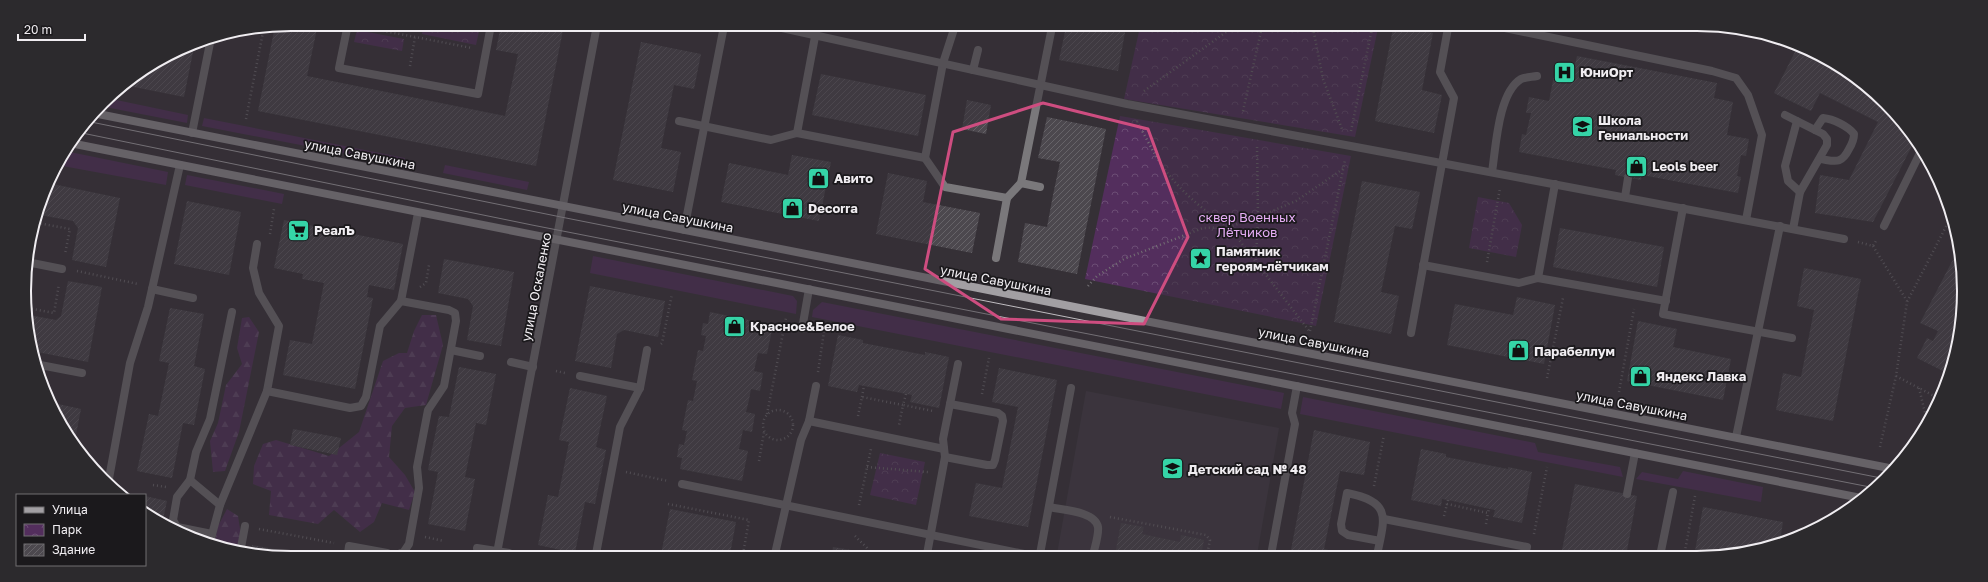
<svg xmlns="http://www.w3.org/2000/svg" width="1988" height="582" viewBox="0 0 1988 582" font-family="'Golos Text',sans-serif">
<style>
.built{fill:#433b45}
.grass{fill:#532e5d}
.forest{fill:url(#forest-firs)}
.park{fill:url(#park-crowns)}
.building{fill:url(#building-hatch)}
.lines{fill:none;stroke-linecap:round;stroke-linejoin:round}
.path{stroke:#747075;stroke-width:2.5;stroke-dasharray:1 3;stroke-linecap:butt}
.service{stroke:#7a787b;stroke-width:8}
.minor{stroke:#7a787b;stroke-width:8}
.secondary{stroke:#a29fa3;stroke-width:8}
.tram{stroke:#bfbcc0;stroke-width:1}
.marked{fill:none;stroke:#ce4d80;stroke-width:3;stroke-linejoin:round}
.labels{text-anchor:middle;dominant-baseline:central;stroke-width:3.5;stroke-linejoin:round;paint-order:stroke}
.poi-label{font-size:13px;font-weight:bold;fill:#f0edf1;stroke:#1b191c;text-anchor:start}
.street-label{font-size:13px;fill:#f0edf1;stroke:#1b191c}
.park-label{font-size:13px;fill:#e6aef6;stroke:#1b191c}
.rim{fill:none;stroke:#f0edf1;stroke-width:2}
</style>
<defs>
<pattern id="forest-firs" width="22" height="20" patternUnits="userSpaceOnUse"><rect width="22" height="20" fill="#532e5d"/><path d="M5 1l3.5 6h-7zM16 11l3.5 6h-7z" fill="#6c4d75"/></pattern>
<pattern id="park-crowns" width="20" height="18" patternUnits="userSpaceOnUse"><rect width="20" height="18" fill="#532e5d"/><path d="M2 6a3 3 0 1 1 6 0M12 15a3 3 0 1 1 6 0" fill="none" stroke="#6c4d75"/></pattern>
<pattern id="building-hatch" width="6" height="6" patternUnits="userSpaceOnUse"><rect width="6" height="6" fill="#4c484e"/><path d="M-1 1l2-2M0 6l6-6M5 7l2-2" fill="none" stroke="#666368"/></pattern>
</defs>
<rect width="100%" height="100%" fill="#353036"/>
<polygon class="built" points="1086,391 1279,428 1257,555 1057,554"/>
<g class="grass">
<polygon points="107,98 188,115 187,123 100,106"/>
<polygon points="204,118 405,158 404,165 202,126"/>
<polygon points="65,151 168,172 166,185 57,165"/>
<polygon points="445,165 529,182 527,190 443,173"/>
<polygon points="187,175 284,194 282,204 185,185"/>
<polygon points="593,256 793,296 797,301 796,314 590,273"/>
<polygon points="822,302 1284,393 1281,409 812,317 813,310"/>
<polygon points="1303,397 1535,443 1538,452 1620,467 1623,477 1300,414"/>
<polygon points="1683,471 1763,487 1761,502 1636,479 1642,472 1678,479"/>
</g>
<g class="forest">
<polygon points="422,315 436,315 443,345 426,405 405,408 392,426 389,457 405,475 415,492 409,510 382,503 374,522 360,532 334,510 318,524 269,515 271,491 253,484 254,466 263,444 276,440 329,456 359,432 383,361 399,353 407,353 414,331"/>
<polygon points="249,317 259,332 239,432 225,471 213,472 210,441 218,423 226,385 242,364 237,348 242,318"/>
<polygon points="227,509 238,516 241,535 238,552 214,544 218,526"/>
</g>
<g class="park">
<polygon points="424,24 468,25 480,27 476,45 422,34"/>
<polygon points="1140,27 1378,28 1355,137 1124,99"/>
<polygon points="357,30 404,39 402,51 354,42"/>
<polygon points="1120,116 1351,156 1316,326 1085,279"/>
<polygon points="1478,197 1509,203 1522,225 1516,257 1469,248"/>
<polygon points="880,453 925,462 916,505 870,495"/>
</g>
<g class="building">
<polygon points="291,24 318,24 307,76 505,116 518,54 496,50 501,25 564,25 536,166 258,111 275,26"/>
<polygon points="1066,27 1126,27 1118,71 1059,60"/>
<polygon points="1393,28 1405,28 1433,33 1422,90 1442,95 1434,133 1375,121"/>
<polygon points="195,42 184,97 124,85 189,44"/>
<polygon points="641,42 701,54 694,89 674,85 661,148 681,152 673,192 613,180"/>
<polygon points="1799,44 1845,69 1886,102 1916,138 1873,222 1815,213 1820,175 1849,180 1878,122 1820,93 1811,111 1774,93"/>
<polygon points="1577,56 1717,83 1714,98 1733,102 1727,135 1749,139 1746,156 1741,155 1737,176 1741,177 1738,193 1642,175 1641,180 1615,175 1616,170 1519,152 1522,134 1526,135 1531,113 1526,113 1529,97 1549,101 1556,65 1574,69"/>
<polygon points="821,74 926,95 918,136 812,115"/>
<polygon points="967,100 991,105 986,134 962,129"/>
<polygon points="1047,117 1106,129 1077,274 1018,262 1025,223 1047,227 1053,195 1060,162 1038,158"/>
<polygon points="792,155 831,162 819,221 721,202 729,163 788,175"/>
<polygon points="888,173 927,181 923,202 980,213 972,253 876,234"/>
<polygon points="1362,181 1420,192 1412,229 1395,226 1381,292 1399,296 1391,334 1334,322"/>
<polygon points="48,183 120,198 106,267 72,260 78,228 73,221 40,215"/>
<polygon points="187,201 241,212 229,275 174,264"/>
<polygon points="284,220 403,244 394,290 369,285 367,297 373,298 355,389 283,375 290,340 312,344 324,283 302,279 303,274 274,268"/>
<polygon points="1560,228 1664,247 1657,287 1553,267"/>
<polygon points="1960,246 1964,291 1959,343 1947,373 1917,358 1927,338 1933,341 1938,331 1920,323"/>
<polygon points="444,259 514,272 501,346 467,340 473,306 468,299 438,293"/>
<polygon points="1804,268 1861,279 1833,421 1776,410 1783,373 1801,377 1814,310 1797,306"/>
<polygon points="68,281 102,287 88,362 32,351 29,315 56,320 61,316"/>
<polygon points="590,286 665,301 658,337 624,330 617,334 611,368 575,361"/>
<polygon points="1517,297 1555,305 1544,364 1447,345 1455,304 1513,315"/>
<polygon points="170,308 204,314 194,366 205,369 197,410 194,425 183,423 172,478 137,471 149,414 158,416 169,363 159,361"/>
<polygon points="710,312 773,325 767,354 758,353 754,371 763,373 760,391 751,389 749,400 746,412 755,414 752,432 743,430 739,449 748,451 742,481 680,469 682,458 677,457 679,444 684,445 687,431 682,430 688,400 693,401 697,381 692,380 698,350 703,351 706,336 701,335 703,323 708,324"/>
<polygon points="1638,321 1677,329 1673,347 1731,359 1723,400 1627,381"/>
<polygon points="838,335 863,340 863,343 925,355 925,352 949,357 939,408 910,402 912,395 859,385 857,392 828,386"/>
<polygon points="459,367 496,374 486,425 476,423 465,477 475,479 465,531 428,524 438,472 428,470 431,454 439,416 449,417"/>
<polygon points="999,368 1057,380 1028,527 969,516 976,483 1002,488 1018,407 992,402"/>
<polygon points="570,388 607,396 596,447 606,450 598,489 595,504 585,502 575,553 538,545 548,495 558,497 569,442 559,440"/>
<polygon points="49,402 81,409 74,445 51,409"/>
<polygon points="293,429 341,438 337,455 290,445"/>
<polygon points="1314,430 1370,442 1364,475 1340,471 1324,549 1350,555 1290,555"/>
<polygon points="1421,449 1446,454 1446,457 1508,469 1508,467 1532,472 1522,523 1493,517 1495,510 1448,500 1442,499 1441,506 1411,500"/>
<polygon points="1575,484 1637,496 1626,556 1561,555"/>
<polygon points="145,496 167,501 162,524 145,513"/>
<polygon points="1703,507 1783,522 1780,541 1732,556 1719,556 1695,551"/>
<polygon points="670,509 736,522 730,554 661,554"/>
<polygon points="1121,523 1144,527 1142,534 1180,542 1181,535 1204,540 1201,555 1115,555"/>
<polygon points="252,545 290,552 290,553 251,553"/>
<polygon points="833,547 851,550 850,554 832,554"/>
</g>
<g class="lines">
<g class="path">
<polyline points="363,27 472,48"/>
<polyline points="1313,28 1323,79 1342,129"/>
<polyline points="410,66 415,37"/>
<polyline points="1144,91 1233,27"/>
<polyline points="1243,111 1262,27"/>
<polyline points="246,119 264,27"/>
<path d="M1137 121C1145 136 1153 152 1163 167 1178 189 1206 213 1229 227L1310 332"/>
<polyline points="1351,131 1372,28"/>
<polyline points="33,222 70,229 65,254"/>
<polyline points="270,234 274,209"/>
<polyline points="1858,242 1873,246 1877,239"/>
<polyline points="1873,246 1907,301"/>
<polyline points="1256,260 1258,217 1257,144"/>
<polyline points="1487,262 1500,188"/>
<polyline points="77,271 138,284"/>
<polyline points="1088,286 1097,276 1124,259 1203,228 1229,227 1258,217 1296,201 1343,169"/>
<polyline points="420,287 426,283 429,265"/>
<polyline points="28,308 54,313 59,284"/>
<polyline points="1310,331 1345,160"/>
<polyline points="661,344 662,343 672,294"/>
<polyline points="556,371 565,373"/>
<polyline points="818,372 825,325"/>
<polyline points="1896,376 1938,398"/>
<polyline points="1547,378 1563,298"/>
<polyline points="1919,388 1928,425"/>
<polyline points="1619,392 1634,309"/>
<polyline points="906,394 903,405 933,411"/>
<polyline points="982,394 989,358"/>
<polyline points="47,396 55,397"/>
<polyline points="862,397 864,386"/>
<circle cx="778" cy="425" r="15"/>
<polyline points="767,414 786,318"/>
<polyline points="858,416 862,397 903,405 899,425"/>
<polyline points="1880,447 1896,376 1907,302 1952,215"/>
<polyline points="759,461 764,432"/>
<polyline points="867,467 928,472"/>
<polyline points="626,472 668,481"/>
<polyline points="153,485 166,487"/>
<polyline points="1374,486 1384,435"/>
<polyline points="1448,500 1447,504 1488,513 1489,508"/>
<polyline points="668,504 749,520 743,554"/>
<polyline points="859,505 871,449"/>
<polyline points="1444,516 1447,504"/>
<polyline points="1110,517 1206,535 1210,540 1207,555"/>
<polyline points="1486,524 1488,513"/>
<polyline points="259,529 334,543"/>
<polyline points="1534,534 1547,467"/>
<polyline points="855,536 867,548 870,554"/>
<polyline points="425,537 444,541"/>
<polyline points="1686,556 1685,551 1695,496"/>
</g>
<g class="service">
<polyline points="348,24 339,68 478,94 491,25"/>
<polyline points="1505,28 1712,71 1736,78 1748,95 1762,135 1746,220"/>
<polyline points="973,70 978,50"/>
<polyline points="1785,115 1823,134 1827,139 1827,145 1800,192 1793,229"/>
<polyline points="679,121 771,140 797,133 925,158 945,187 1007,198 1021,183"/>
<polyline points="1797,121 1785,166 1788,181 1800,192"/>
<path d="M1815 130 1823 118C1833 119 1848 126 1854 134 1854 140 1852 144 1849 149 1841 165 1835 161 1820 159"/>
<polyline points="192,133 211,38"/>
<polyline points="797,133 817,26"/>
<polyline points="1404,156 1844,239"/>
<polyline points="925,158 943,63 955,26"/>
<path d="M1492 172C1496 147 1498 93 1521 79 1526 77 1532 77 1537 76"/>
<polyline points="1040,187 1021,183 1052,27"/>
<polyline points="1625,197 1628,178"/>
<polyline points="1683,208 1663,314 1792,338"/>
<polyline points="1884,226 1922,149"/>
<polyline points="684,230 724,26"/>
<polyline points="257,244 253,268 259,293 279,326 267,391 350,408 361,406 366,397 380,326 401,301 418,213"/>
<polyline points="996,258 1007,198"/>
<polyline points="27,262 62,269"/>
<polyline points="1423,265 1519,283 1538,278 1666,301"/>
<polyline points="1538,278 1555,184"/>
<polyline points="152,289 193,298"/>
<polyline points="401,301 449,310 455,313 456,321 444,386 428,410 417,467 419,488 409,544 403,553 401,553"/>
<polyline points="802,329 809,289"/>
<polyline points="1411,333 1454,98 1440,72 1448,28"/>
<polyline points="451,350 480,356"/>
<polyline points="511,362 533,367"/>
<polyline points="35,364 82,373"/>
<polyline points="580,376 640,388"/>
<polyline points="809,421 944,449"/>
<polyline points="1736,437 1780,226"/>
<polyline points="945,457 987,465 993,465 995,460 1003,421 1002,416 998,413 950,404"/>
<polyline points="190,480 220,505"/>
<polyline points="108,484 130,363 148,307 180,165"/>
<polyline points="682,484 1024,554"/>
<polyline points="1627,494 1635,453"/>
<path d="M1049 507C1062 510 1095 511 1098 527 1099 535 1095 546 1093 555"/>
<polyline points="1384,519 1527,547 1525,555"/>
<polyline points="212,534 177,527 173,520 177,497 190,480 196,452 210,419 232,312"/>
<polyline points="210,542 220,505 267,391"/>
<polyline points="477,548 509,553"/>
<polyline points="240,553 245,526"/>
<polyline points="348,553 349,546 387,553"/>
<polyline points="596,554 620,427 640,388 647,350"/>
<polyline points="775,554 801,440 809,421 816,386"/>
<polyline points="927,554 945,457 943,439 958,364"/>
<polyline points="1040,554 1071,388"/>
<polyline points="1271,555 1295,424 1292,413 1297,386"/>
<path d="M1377 555C1385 517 1392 502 1347 493L1341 524 1342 531 1348 535 1380 541"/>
<polyline points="1660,556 1673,492"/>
</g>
<g class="minor">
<polyline points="773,26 1127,104 1404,156"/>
<polyline points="497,553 597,25"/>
</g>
<g class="secondary">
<polyline points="93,113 1894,469"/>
<polyline points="70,143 1861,498"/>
</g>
<g class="tram">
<polyline points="86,121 561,217 1886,479"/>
<polyline points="77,132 532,225 1875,488"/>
</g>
</g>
<path d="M0 0H1988V582H0ZM1043 103 1148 129 1188 237 1144 324 1001 319 925 269 953 132Z" fill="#353036" fill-opacity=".55" fill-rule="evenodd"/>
<path class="marked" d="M1043 103 1148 129 1188 237 1144 324 1001 319 925 269 953 132Z"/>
<defs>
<symbol id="hospital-square" viewBox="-11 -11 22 22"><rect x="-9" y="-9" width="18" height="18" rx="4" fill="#35d4a7" stroke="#1b191c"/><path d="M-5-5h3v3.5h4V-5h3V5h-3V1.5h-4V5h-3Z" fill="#111"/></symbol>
<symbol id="school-square" viewBox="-11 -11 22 22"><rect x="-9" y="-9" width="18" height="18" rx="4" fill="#35d4a7" stroke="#1b191c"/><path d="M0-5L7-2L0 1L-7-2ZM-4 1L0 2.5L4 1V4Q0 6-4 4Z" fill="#111"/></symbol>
<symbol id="shop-square" viewBox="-11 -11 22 22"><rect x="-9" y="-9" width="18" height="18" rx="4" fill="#35d4a7" stroke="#1b191c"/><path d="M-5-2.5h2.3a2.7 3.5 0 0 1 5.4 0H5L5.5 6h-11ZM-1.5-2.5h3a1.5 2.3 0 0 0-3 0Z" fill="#111"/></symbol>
<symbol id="supermarket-square" viewBox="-11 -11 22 22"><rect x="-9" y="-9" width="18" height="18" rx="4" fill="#35d4a7" stroke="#1b191c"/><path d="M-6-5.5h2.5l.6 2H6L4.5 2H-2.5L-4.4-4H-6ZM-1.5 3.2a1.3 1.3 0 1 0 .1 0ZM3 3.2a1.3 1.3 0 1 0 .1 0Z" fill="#111"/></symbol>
<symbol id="sight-square" viewBox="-11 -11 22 22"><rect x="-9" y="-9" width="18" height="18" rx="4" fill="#35d4a7" stroke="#1b191c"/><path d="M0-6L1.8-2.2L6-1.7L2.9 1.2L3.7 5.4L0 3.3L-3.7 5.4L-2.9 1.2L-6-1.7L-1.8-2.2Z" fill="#111"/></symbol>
</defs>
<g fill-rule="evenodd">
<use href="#hospital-square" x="1552" y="60" width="25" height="25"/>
<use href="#school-square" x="1570" y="114" width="25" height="25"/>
<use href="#shop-square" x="1624" y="154" width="25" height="25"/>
<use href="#shop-square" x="806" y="166" width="25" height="25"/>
<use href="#shop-square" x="780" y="196" width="25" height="25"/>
<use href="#supermarket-square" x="286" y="218" width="25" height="25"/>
<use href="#sight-square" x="1188" y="246" width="25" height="25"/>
<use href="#shop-square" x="722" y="314" width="25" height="25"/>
<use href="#shop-square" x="1506" y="338" width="25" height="25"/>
<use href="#shop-square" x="1628" y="364" width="25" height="25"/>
<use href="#school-square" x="1160" y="456" width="25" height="25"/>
</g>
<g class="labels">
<g class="poi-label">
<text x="1580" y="72">ЮниОрт</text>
<text x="1598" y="120">Школа<tspan x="1598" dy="15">Гениальности</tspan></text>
<text x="1652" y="166">Leols beer</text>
<text x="834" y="178">Авито</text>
<text x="808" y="208">Decorra</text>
<text x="314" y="230">РеалЪ</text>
<text x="1216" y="251">Памятник<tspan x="1216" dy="15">героям-лётчикам</tspan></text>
<text x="750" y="326">Красное&amp;Белое</text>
<text x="1534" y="351">Парабеллум</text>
<text x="1656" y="376">Яндекс Лавка</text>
<text x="1188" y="469">Детский сад № 48</text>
</g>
<g class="street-label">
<text transform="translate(360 154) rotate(11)">улица Савушкина</text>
<text transform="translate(678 217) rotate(11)">улица Савушкина</text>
<text transform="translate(996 280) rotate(11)">улица Савушкина</text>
<text transform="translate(536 287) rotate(-79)">улица Оскаленко</text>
<text transform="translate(1314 342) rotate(11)">улица Савушкина</text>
<text transform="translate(1632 405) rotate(11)">улица Савушкина</text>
</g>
<g class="park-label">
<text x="1247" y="217">сквер Военных<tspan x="1247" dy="15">Лётчиков</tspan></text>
</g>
</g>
<path d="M0 0H1988V582H0ZM291 31H1697A260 260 0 0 1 1957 291V291A260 260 0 0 1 1697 551H291A260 260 0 0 1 31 291V291A260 260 0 0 1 291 31Z" fill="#2c2a2d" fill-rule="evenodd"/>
<path class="rim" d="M291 31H1697A260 260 0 0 1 1957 291V291A260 260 0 0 1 1697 551H291A260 260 0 0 1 31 291V291A260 260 0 0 1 291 31Z"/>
<rect x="16" y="494" width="130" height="72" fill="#1b191c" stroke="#706e71"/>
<rect x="24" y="507" width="20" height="6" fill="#a29fa3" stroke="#706e71"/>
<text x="52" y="514" font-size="12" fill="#f0edf1">Улица</text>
<rect x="24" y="524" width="20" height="12" fill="url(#park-crowns)" stroke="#706e71"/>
<text x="52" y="534" font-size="12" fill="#f0edf1">Парк</text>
<rect x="24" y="544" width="20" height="12" fill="url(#building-hatch)" stroke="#706e71"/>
<text x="52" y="554" font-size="12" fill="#f0edf1">Здание</text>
<path d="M18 34v6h67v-6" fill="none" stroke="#f0edf1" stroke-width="2"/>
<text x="24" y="34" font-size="12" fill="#f0edf1" stroke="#1b191c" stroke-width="3" paint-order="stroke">20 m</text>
</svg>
